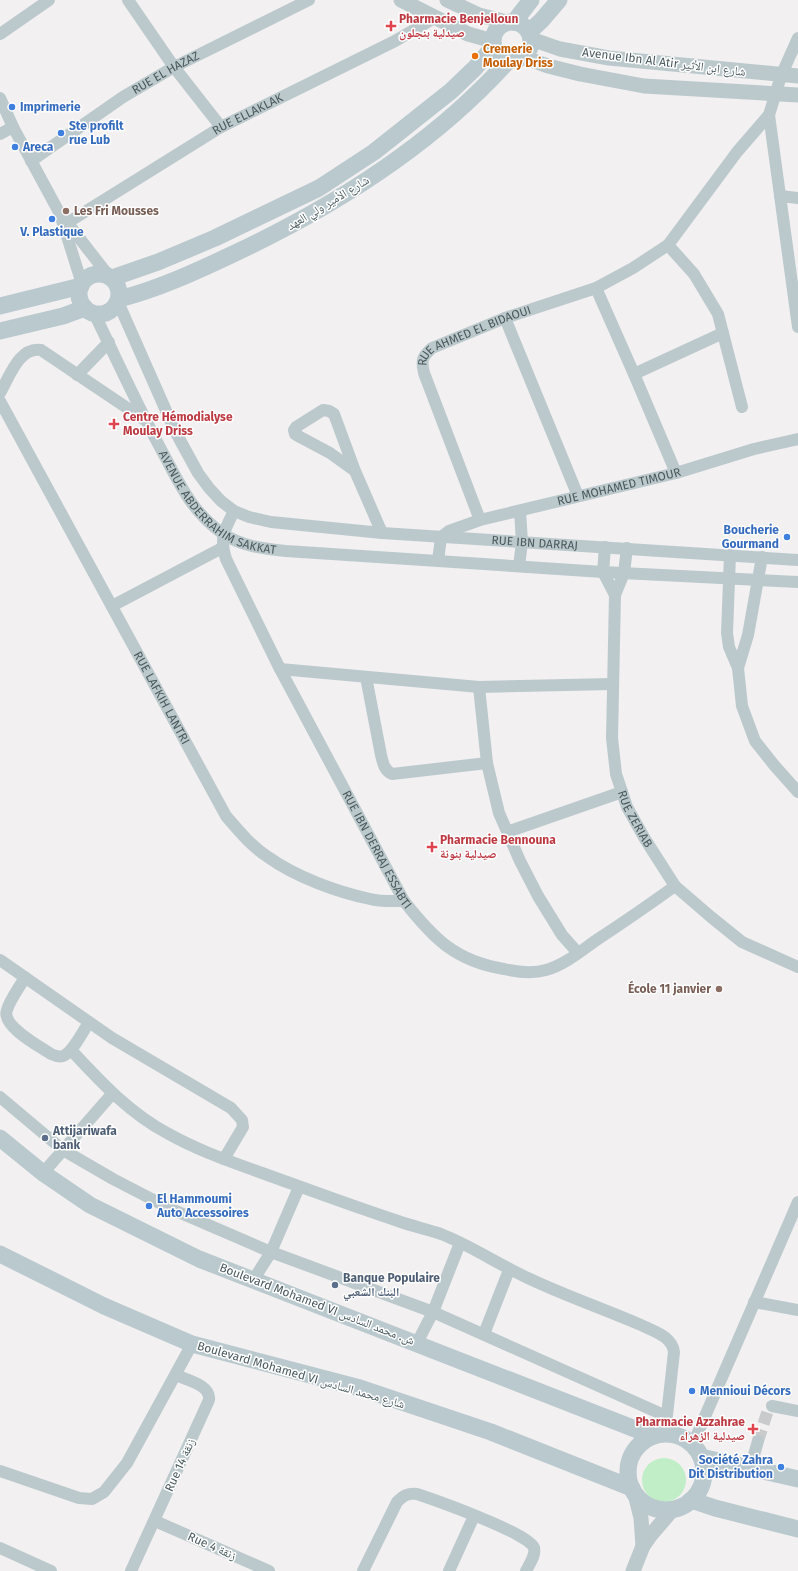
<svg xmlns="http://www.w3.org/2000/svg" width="798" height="1571" viewBox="0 0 798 1571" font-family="'Fira Sans','Noto Naskh Arabic',sans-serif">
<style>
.green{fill:#c1eec6}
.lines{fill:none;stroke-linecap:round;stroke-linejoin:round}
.minor-tunnel{stroke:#c8cacc;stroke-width:12;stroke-dasharray:12 6;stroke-linecap:butt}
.minor{stroke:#bcc9cc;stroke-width:12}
.tertiary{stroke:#bcc9cc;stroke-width:15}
.secondary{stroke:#bac9ce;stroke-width:17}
.health-dot{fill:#e0444e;stroke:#fff;stroke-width:1.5}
.food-dot{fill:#e8710a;stroke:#fff;stroke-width:1.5}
.shop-dot{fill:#3f7fe0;stroke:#fff;stroke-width:1.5}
.education-dot{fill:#8d6e63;stroke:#fff;stroke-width:1.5}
.service-dot{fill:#5c6f8a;stroke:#fff;stroke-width:1.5}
.labels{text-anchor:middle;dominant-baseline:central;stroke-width:3;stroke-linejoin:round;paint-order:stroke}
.health-label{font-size:12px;font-weight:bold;fill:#be3a42;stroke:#fff;text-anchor:start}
.food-label{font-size:12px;font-weight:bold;fill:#c56008;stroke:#fff;text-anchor:start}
.street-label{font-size:12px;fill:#49595d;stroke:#fff}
.shop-label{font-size:12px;font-weight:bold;fill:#366cbe;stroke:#fff;text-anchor:start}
.education-label{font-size:12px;font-weight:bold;fill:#785e54;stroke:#fff;text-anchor:start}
.service-label{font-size:12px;font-weight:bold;fill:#4e5e75;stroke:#fff;text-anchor:start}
</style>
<rect width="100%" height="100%" fill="#f2f0f1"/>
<circle class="green" cx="664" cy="1480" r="22"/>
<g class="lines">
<polyline class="minor-tunnel" points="758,1441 768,1410 772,1406"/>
<g class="minor">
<polyline points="128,0 174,67 221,127"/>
<polyline points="0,34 49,0"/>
<polyline points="0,98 13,127 60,214 82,284"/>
<polyline points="769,115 798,327"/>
<polyline points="0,134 13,127"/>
<path id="s1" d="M31 161 123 97 174 67 309 0"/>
<polyline points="780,196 798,198"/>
<polyline points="66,221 108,275"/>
<path id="s2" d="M67 223 221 127 395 41 436 17"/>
<polyline points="668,245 694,274 718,314 742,407"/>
<polyline points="596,288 634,374 676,473"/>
<path id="s3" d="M118 302 175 431 198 473 209 488 221 501 234 511 249 517 271 522 382 533 798 560"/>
<path id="s4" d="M94 313C117 360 138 407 163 453 180 484 191 511 222 533 240 546 264 549 286 551L603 572 798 582"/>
<polyline points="505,318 578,496"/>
<polyline points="634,374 723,333"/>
<polyline points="77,375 109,342"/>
<path d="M0 393C9 378 19 346 41 350L145 420"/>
<path id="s5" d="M0 401 226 816C239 831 251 846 268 857 296 877 337 892 370 899 381 902 393 901 404 901"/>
<polyline points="355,471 330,453 300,437 295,434 294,430 296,427 323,410 329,411 334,414 355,471 382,533"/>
<path id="s6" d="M234 511C225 529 219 538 226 559L280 669 404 901C433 938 455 961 504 969 517 972 532 974 546 970 565 965 582 950 598 939 624 922 650 904 675 886"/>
<path id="s7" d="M480 520 424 373C421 360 422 357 432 348L505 318 596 288 633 268 668 245 737 152 769 115 781 76 798 38"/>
<polyline points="605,547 603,572 615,595"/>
<path id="s8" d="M627 548 624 573 615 595 612 738 616 774 627 807 645 839 675 886 711 917 742 942 798 967"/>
<polyline points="730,555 727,633 729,647 738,668 742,706 755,741 774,765 798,792"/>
<path id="s9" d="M438 561 441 537 449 531 480 520 676 473 754 449 798 439"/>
<polyline points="519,566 522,542 520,511"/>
<polyline points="112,606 222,548"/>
<polyline points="738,668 748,635 762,557"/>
<polyline points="280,669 479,687 612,684"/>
<path d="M366 677 381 755C383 763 384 770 392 774L487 763"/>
<polyline points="479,687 487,763 499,813 520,861 538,896 562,935 578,953"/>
<polyline points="507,832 622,792"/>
<polyline points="0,960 112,1038 231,1108 242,1120 243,1127 224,1159"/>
<path d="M25 977C20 987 10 999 7 1010 1 1026 39 1046 51 1054 55 1056 59 1057 63 1056 72 1053 84 1030 89 1022"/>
<path d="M71 1050C100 1081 129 1113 167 1133 197 1150 229 1161 262 1173 307 1189 352 1206 398 1221 412 1226 426 1229 441 1234 472 1246 499 1265 530 1279 566 1296 604 1309 641 1325 653 1331 672 1336 674 1352L665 1433"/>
<polyline points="0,1097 63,1150 113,1179 169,1208 271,1252 433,1312 666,1416"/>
<polyline points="43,1173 112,1094"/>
<polyline points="254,1279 271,1252 299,1187"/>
<polyline points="754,1302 798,1310"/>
<polyline points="484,1334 509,1270"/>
<polyline points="417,1343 433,1312 460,1243"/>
<polyline points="772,1406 798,1411"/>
<polyline points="693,1444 798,1202"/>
<polyline points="750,1469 758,1441"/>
<polyline points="0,1471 79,1498 92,1499 104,1492 127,1463 192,1344"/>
<polyline points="155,1521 269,1571"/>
<polyline points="0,1548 51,1571"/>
<path d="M131 1571 209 1400C211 1385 187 1380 176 1375"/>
<path d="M363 1571 397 1502C404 1495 408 1493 417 1494 435 1500 531 1534 534 1548 536 1555 529 1565 526 1571"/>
<polyline points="449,1571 474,1516"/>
</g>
<g class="tertiary">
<polyline points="401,0 468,34 493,41"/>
<polyline points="447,0 479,15 507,22"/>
<polyline points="531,39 560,49 609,58 798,76"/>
<polyline points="523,57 548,66 580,74 644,86 798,95"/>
<polyline points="635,1494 641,1518 643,1546"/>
<polyline points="633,1571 643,1546 650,1536 673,1509"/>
</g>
<g class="secondary">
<circle cx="512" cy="41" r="19"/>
<polyline points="514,22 531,0"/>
<polyline points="529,32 541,21 559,0"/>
<circle cx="99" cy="294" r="20"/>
<polyline points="112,278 158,262 215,238 319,188 374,152 451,91 475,68 493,47"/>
<path d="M119 299C158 289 195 272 231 255 334 207 433 145 509 60"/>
<polyline points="0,306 81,286"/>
<polyline points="0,331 63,316 85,308"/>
<polyline points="0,1138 43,1173 90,1205 199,1259 653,1436"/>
<polyline points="0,1254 104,1306 192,1344 360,1388 491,1432 632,1488"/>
<circle cx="666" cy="1472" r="38"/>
<polyline points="701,1457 798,1479"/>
<polyline points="691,1500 715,1508 798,1529"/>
</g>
</g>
<g class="health-dot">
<path d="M389 20h4v4h4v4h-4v4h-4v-4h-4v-4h4z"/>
<path d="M112 418h4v4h4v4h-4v4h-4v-4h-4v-4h4z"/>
<path d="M430 841h4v4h4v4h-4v4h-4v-4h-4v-4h4z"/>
<path d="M751 1423h4v4h4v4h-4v4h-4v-4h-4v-4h4z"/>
</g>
<circle class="food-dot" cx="475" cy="56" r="4"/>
<g class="shop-dot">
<circle cx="12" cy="107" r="4"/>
<circle cx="61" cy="133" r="4"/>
<circle cx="15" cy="147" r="4"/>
<circle cx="52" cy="219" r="4"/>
<circle cx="787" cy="537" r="4"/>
<circle cx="149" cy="1206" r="4"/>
<circle cx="692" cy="1391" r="4"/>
<circle cx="781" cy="1467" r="4"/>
</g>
<g class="education-dot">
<circle cx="66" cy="211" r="4"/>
<circle cx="719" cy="989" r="4"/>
</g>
<g class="service-dot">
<circle cx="45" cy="1138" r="4"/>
<circle cx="335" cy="1285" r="4"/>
</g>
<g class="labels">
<g class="health-label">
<text x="399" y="19">Pharmacie Benjelloun<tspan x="399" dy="14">صيدلية بنجلون</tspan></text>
<text x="123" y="417">Centre Hémodialyse<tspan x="123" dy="14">Moulay Driss</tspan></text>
<text x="440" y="840">Pharmacie Bennouna<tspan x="440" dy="14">صيدلية بنونة</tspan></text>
<text x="745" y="1422" text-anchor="end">Pharmacie Azzahrae<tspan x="745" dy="14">صيدلية الزهراء</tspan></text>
</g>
<g class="food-label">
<text x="483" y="49">Cremerie<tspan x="483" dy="14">Moulay Driss</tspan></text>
</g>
<g class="street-label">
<text transform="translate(664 62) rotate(7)">Avenue Ibn Al Atir شارع ابن الأثير</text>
<text stroke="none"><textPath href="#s1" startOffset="161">RUE EL HAZAZ</textPath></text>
<text stroke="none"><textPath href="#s2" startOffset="211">RUE ELLAKLAK</textPath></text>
<text transform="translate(328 203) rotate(-31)">شارع الأمير ولي العهد</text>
<text stroke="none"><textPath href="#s7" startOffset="228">RUE AHMED EL BIDAOUI</textPath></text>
<text stroke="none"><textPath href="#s9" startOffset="210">RUE MOHAMED TIMOUR</textPath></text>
<text stroke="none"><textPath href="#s4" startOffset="234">AVENUE ABDERRAHIM SAKKAT</textPath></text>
<text stroke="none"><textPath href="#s3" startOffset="545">RUE IBN DARRAJ</textPath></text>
<text stroke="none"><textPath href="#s5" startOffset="338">RUE LAFKIH LANTRI</textPath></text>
<text stroke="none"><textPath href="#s8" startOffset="277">RUE ZERIAB</textPath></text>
<text stroke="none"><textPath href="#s6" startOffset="378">RUE IBN DERRAJ ESSABTI</textPath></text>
<text transform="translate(317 1304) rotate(21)">Boulevard Mohamed VI ش. محمد السادس</text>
<text transform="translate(301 1375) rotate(16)">Boulevard Mohamed VI شارع محمد السادس</text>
<text transform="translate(180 1465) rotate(-66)">Rue 14 زنقة</text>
<text transform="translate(212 1546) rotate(24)">Rue 4 زنقة</text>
</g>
<g class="shop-label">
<text x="20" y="107">Imprimerie</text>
<text x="69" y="126">Ste profilt<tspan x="69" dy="14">rue Lub</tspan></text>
<text x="23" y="147">Areca</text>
<text x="52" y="232" text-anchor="middle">V. Plastique</text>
<text x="779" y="530" text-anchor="end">Boucherie<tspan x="779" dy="14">Gourmand</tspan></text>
<text x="157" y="1199">El Hammoumi<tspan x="157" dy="14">Auto Accessoires</tspan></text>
<text x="700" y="1391">Mennioui Décors</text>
<text x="773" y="1460" text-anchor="end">Société Zahra<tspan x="773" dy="14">Dit Distribution</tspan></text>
</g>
<g class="education-label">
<text x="74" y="211">Les Fri Mousses</text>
<text x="711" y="989" text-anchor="end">École 11 janvier</text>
</g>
<g class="service-label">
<text x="53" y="1131">Attijariwafa<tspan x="53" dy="14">bank</tspan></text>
<text x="343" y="1278">Banque Populaire<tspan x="343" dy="14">البنك الشعبي</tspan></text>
</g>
</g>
</svg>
